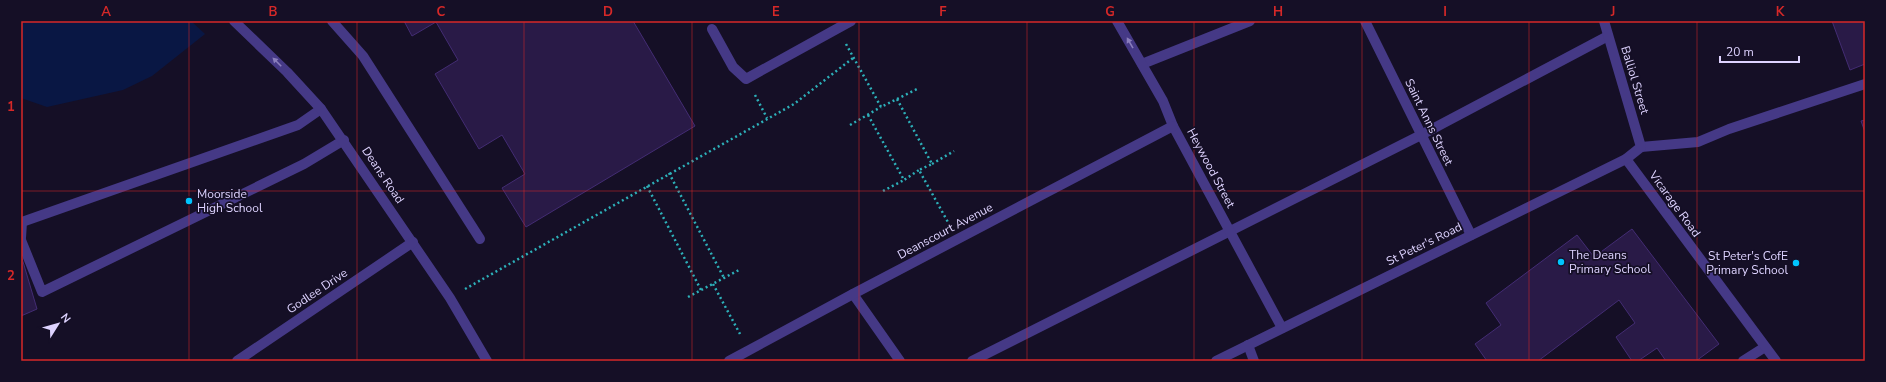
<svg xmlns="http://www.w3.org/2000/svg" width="1886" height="382" viewBox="0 0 1886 382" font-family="'Nunito Sans',sans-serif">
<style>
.water{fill:#091744}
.building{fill:#291a47;stroke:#432c73}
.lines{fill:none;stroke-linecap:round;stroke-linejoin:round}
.path{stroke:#2db0b9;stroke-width:2.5;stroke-dasharray:2 3;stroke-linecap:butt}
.service{stroke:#453986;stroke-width:10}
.minor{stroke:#453986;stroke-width:10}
.oneway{fill:#8a7ebc}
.grid{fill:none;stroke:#d62828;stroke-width:1;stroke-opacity:0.55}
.poi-dot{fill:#00c5fe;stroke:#150f26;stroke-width:1.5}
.labels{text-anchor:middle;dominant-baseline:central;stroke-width:3.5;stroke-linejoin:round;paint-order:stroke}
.street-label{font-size:12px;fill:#ded3ff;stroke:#150f26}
.poi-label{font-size:12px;fill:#ded3ff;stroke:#150f26;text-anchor:start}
.neatline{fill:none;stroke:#d62828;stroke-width:1.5}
.grid-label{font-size:13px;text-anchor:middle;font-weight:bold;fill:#d62828}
</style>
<rect width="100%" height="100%" fill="#150f26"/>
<polygon class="water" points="21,21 191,21 205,34 152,76 123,90 47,107 21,98"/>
<g class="building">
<polygon points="404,21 633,21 695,126 526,227 502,188 525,174 502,135 479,149 435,74 458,60 436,22 412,36"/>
<polygon points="1832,21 1865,21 1865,64 1850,70"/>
<polygon points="1865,120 1865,132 1861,121"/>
<polygon points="1632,229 1719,344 1696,361 1666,361 1657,348 1638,361 1632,361 1616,337 1635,323 1619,300 1538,361 1487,361 1475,344 1501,325 1486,303 1577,235 1594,257"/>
<polygon points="21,255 37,309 21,316"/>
</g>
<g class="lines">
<g class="path">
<polyline points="846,44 881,107 897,99 932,164 919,170 949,224"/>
<polyline points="755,95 767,118"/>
<polyline points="897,99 919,88"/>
<polyline points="868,115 904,180 919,170"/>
<polyline points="850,125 881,107"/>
<polyline points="932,164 954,151"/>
<polyline points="669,173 724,278"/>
<polyline points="647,186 701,290"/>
<polyline points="883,191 904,180"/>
<polyline points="713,284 740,334"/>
<polyline points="465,289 794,104 853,58"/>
<polyline points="688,297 739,270"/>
</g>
<g class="service">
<polyline points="332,21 363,56 480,239"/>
<polyline points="1142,64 1250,21"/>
<polyline points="1641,147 1698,142 1729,129 1865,84"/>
<polyline points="21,238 22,222 298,125 321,109"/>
<polyline points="21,240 42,292 304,164 344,140"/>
<polyline points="972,361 1421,135 1608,36"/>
<polyline points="1743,361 1765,347"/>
</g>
<g class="minor">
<polyline points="234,21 287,72 321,109 450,298 487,361"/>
<polyline points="1117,21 1163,101 1173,126 1282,328"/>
<polyline points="1365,21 1471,235"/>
<polyline points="712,29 733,67 746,79 851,21"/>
<polyline points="1626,159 1776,361"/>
<polyline points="853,294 900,361"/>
<polyline points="1248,345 1254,361"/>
<polyline points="237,361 413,242"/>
<polyline points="729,361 853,294 1173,126"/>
<polyline points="1216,361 1626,159 1641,147 1604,21"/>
</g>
</g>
<defs><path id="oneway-solid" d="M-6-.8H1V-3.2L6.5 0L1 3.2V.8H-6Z"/></defs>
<g class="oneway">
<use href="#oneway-solid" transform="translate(1130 43) rotate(-120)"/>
<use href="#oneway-solid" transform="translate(277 62) rotate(-135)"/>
</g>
<path class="grid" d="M189 21V361M357 21V361M524 21V361M692 21V361M859 21V361M1027 21V361M1194 21V361M1362 21V361M1529 21V361M1697 21V361M21 191H1865"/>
<g class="poi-dot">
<circle cx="189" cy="201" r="4"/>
<circle cx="1561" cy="262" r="4"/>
<circle cx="1796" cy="263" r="4"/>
</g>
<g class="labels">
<g class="street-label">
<text transform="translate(1635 80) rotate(73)">Balliol Street</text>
<text transform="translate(1429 122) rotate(64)">Saint Anns Street</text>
<text transform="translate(1211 168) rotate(62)">Heywood Street</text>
<text transform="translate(383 175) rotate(56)">Deans Road</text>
<text transform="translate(1675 204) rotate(54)">Vicarage Road</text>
<text transform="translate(945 231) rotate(-28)">Deanscourt Avenue</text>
<text transform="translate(1424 244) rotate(-26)">St Peter's Road</text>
<text transform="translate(317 291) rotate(-34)">Godlee Drive</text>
</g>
<g class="poi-label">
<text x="197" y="194">Moorside<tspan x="197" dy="14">High School</tspan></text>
<text x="1569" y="255">The Deans<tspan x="1569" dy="14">Primary School</tspan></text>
<text x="1788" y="256" text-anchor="end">St Peter's CofE<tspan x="1788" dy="14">Primary School</tspan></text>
</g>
</g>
<rect width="1886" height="382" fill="none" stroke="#150f26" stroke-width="44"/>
<g transform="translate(58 324) rotate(53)" stroke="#150f26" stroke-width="3" paint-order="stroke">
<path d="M0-3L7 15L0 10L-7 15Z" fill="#ded3ff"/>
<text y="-6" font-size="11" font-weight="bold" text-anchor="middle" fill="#ded3ff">N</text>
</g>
<path d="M1720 56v6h79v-6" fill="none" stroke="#ded3ff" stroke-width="2"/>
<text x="1726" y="56" font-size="12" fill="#ded3ff" stroke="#150f26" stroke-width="3" paint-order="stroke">20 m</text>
<rect x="22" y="22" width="1842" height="338" class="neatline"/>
<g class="grid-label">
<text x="106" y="16">A</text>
<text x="273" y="16">B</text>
<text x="441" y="16">C</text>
<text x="608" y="16">D</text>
<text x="776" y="16">E</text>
<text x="943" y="16">F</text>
<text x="1110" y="16">G</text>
<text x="1278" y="16">H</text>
<text x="1445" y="16">I</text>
<text x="1613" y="16">J</text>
<text x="1780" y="16">K</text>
<text x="11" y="111">1</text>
<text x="11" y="280">2</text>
</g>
</svg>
